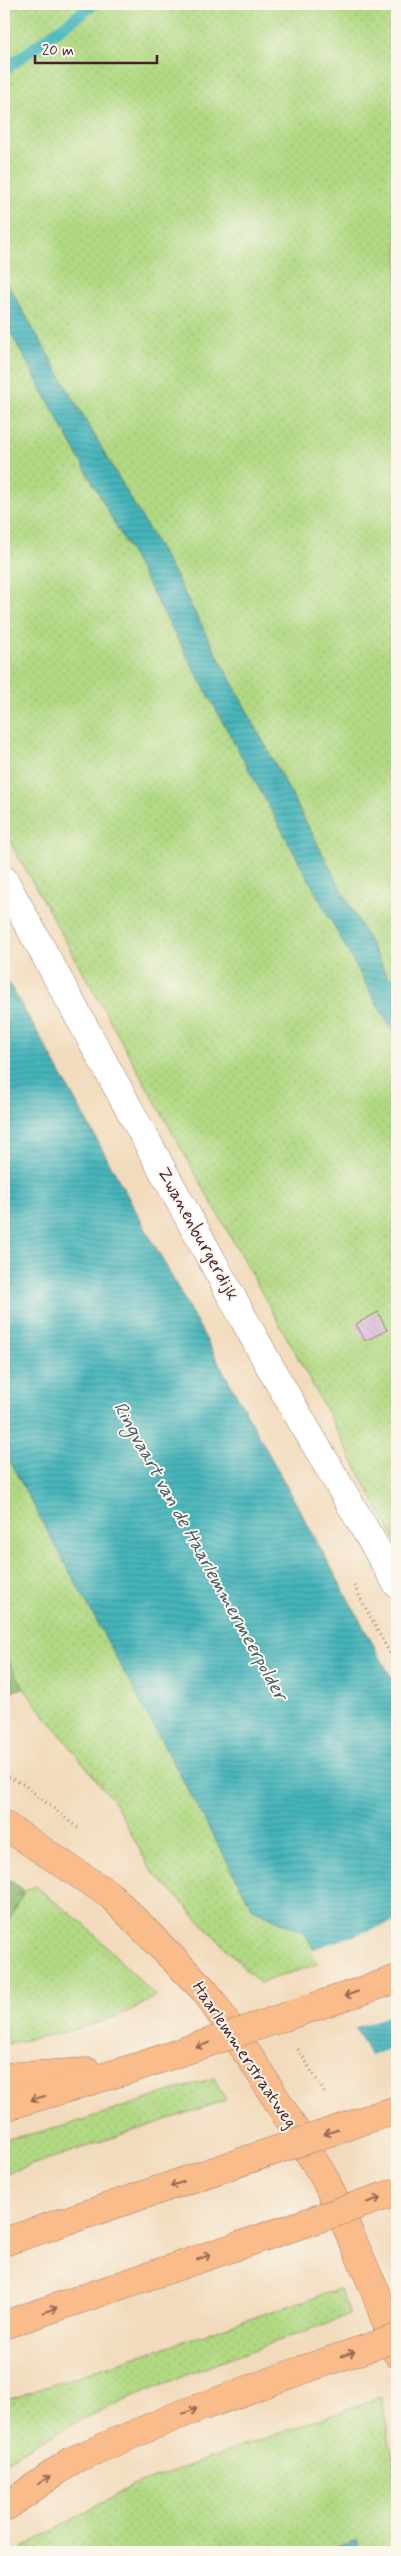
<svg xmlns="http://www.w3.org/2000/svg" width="401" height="2556" viewBox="0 0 401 2556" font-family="Mynerve,sans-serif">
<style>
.grass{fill:url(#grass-dots);stroke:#7e7c57}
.forest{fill:url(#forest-firs);stroke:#6b6c4e}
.water{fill:url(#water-rules);stroke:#486a73}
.pier{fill:#f2dbbc}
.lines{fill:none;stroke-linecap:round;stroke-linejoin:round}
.stream{stroke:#45b5bb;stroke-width:12}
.building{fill:url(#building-back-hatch)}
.minor-casing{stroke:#9e7d74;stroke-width:29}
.major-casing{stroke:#9e7d74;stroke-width:29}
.highway-casing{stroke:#9e7d74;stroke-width:29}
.path{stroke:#9e7d74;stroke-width:3;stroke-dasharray:1 4;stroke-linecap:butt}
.minor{stroke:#fff;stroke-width:28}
.major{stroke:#f9bc8a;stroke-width:28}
.highway{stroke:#f9bc8a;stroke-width:28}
.highway-bridge-casing{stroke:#9e7d74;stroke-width:29;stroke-linecap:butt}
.highway-bridge{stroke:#f9bc8a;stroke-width:28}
.oneway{stroke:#996656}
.labels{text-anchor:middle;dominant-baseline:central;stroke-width:4;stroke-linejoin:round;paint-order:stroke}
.street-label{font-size:18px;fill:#4a1f2b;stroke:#fbf7ec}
.water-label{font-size:19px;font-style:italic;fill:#485b65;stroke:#fbf7ec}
</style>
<defs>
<pattern id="grass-dots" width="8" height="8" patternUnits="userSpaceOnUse" patternTransform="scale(1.25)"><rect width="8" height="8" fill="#b1d983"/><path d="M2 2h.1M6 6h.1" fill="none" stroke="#9aba71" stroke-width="1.8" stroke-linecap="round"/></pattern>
<pattern id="forest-firs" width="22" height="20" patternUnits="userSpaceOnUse" patternTransform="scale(1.25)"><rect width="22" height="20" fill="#8cb971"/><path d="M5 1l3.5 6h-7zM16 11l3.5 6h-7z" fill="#74965d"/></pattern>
<pattern id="water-rules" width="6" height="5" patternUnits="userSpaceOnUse" patternTransform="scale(1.25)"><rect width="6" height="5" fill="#45b5bb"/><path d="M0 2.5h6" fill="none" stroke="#3c9398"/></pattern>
<pattern id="building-back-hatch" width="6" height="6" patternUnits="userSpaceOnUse" patternTransform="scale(1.25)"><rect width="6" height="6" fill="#dbb4df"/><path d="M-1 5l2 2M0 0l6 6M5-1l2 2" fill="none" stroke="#bd9ac0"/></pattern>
</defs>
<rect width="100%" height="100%" fill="#fbf7ec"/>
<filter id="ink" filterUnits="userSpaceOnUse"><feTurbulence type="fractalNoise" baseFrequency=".02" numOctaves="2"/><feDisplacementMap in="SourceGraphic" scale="10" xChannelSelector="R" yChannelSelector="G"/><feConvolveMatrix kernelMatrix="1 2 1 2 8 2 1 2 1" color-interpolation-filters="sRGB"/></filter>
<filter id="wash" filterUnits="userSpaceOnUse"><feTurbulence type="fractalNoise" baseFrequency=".0096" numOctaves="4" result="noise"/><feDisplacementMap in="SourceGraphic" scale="20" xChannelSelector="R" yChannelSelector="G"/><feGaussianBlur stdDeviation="1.12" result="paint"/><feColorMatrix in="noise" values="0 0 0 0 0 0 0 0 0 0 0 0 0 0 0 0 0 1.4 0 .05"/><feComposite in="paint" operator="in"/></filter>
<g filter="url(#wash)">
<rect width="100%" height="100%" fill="#f2dbbc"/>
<g class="grass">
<polygon points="4,4 397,4 397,994 177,579 4,278"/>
<polygon points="4,320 375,1001 397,1038 397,1544 296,1354 4,831"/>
<polygon points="4,1451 253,1909 305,1933 321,1963 259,1983 150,1869 115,1803 24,1689 4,1653"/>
<path d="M35 1886 86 1926 155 1996C120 2023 48 2036 4 2044V1929L25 1891Z"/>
<polygon points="214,2078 226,2100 4,2174 4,2140 61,2127"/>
<path d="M339 2289 348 2308 349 2315C232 2359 111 2396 4 2462V2401Z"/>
<polygon points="381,2397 397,2480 397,2552 19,2552 27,2545 132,2486"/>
</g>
<g class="forest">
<polygon points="4,1653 24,1689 4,1691"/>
<polygon points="4,1876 25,1891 4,1929"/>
</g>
<g class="water">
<polygon points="4,278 177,579 397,994 397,1038 375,1001 4,320"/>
<polygon points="4,975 51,1056 397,1688 397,2105 305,1933 253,1909 4,1451"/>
<polygon points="358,2540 358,2547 342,2552 321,2552"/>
</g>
<g class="pier">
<polygon points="397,1921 397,2013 353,2028 311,1950"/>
<polygon points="397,2047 397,2107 369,2056"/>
</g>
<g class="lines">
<g class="stream">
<polyline points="4,70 94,4"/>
<polyline points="379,991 397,980"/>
</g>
</g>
<g id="blocks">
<polygon class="building" points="378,1312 387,1330 365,1341 356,1324"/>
</g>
</g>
<g filter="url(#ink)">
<use href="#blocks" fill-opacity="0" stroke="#9e7d74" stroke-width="1"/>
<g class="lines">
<defs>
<polyline id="minor" points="4,880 274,1374 397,1584"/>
<polyline id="major" points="4,1825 110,1895 205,1991 259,2071 325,2179 373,2286 397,2354"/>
<g id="highway">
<polyline points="299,2012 397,1979"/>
<polyline points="4,2077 88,2072"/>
<polyline points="4,2107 134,2068"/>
<polyline points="377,2116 397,2110"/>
<polyline points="4,2508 73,2460 174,2417 302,2370"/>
</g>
</defs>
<use href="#minor" class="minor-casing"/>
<use href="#major" class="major-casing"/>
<use href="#highway" class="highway-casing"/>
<g class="path">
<polyline points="354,1586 397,1667"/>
<polyline points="4,1775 23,1784 79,1829"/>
<polyline points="298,2049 326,2095"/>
</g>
<use href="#minor" class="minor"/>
<use href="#major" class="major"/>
<use href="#highway" class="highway"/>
<defs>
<g id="highway-bridge">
<polyline points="134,2068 299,2012"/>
<polyline points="4,2242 377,2116"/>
<polyline points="4,2325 397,2192"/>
<polyline points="302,2370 397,2338"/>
</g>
</defs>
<use href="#highway-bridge" class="highway-bridge-casing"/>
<use href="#highway-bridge" class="highway-bridge"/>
</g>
<defs><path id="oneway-shaft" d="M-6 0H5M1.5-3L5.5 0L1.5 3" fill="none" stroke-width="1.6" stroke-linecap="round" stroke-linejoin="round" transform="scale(1.25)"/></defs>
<g class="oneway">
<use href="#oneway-shaft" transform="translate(351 1994) rotate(161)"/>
<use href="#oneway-shaft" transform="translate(203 2045) rotate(161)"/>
<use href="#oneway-shaft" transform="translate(38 2098) rotate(165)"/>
<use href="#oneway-shaft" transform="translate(331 2132) rotate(161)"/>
<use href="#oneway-shaft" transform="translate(177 2184) rotate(161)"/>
<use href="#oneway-shaft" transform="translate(374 2200) rotate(-19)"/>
<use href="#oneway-shaft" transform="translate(204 2257) rotate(-19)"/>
<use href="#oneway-shaft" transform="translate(50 2310) rotate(-19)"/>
<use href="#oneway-shaft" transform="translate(348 2354) rotate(-19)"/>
<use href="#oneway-shaft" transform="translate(190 2411) rotate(-20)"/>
<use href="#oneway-shaft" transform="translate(44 2480) rotate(-35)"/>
</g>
</g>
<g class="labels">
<g class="street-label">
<text transform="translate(198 1234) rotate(61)">Zwanenburgerdijk</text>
<text transform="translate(244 2055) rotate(56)">Haarlemmerstraatweg</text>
</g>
<g class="water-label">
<text transform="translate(200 1551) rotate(61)">Ringvaart van de Haarlemmermeerpolder</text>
</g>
</g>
<rect width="401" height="2556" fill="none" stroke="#fbf7ec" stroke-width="20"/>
<path d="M35 55v8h122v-8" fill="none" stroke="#4a1f2b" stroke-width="2.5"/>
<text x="42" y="55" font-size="15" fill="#4a1f2b" stroke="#fbf7ec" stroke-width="4" paint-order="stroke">20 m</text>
</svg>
